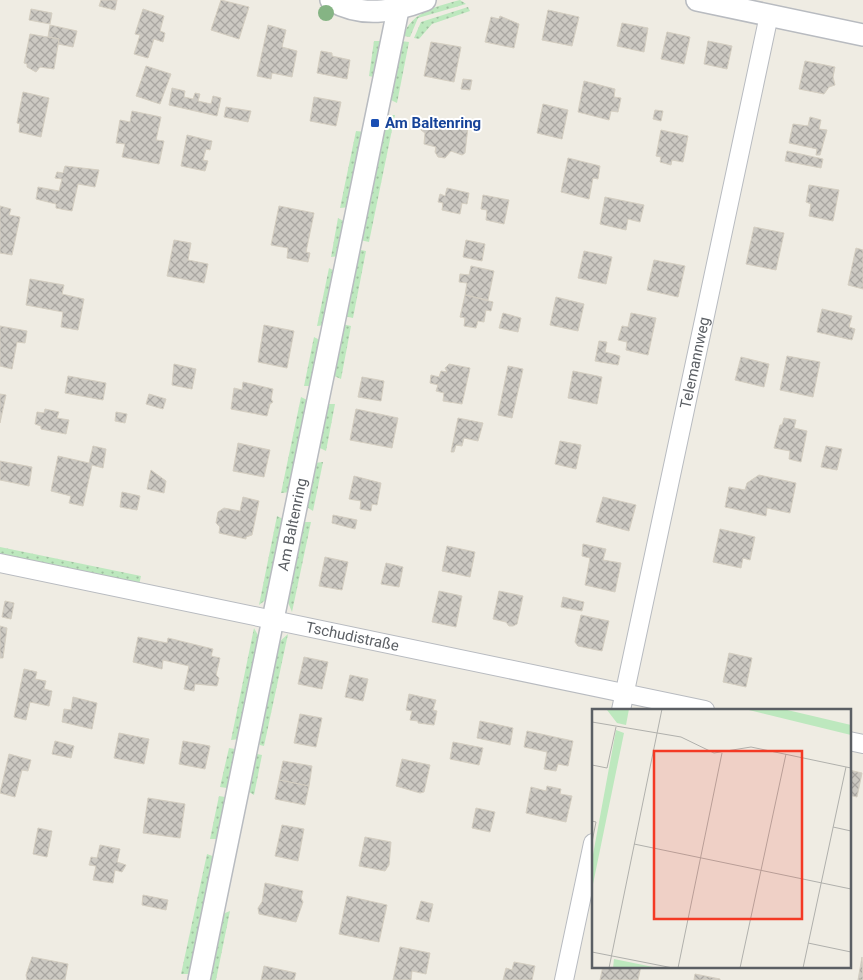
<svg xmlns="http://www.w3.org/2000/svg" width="863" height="980" viewBox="0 0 863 980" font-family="Roboto,sans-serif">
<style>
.grass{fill:url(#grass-dots)}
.building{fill:url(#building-cross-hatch);stroke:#d4cec1}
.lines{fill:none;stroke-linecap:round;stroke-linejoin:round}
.minor-casing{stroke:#b8bbc0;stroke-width:20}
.tertiary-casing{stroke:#b8bbc0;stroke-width:24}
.minor{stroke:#fff;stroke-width:18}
.tertiary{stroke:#fff;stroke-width:21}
.tree{fill:#85b484}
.transit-dot{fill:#1a4fb4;stroke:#fff;stroke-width:2}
.labels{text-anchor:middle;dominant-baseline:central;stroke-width:4;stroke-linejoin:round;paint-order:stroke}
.transit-label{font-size:15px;font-weight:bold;fill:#164399;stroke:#fff;text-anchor:start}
.street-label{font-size:15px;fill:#5b5f64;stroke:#fff}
.inset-road{fill:none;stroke:#b0b0ac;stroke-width:1}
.view{fill:#f43924;fill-opacity:0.15;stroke:#f43924;stroke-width:2.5}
.inset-edge{fill:none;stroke:#5b5f64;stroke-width:2.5}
</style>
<defs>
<pattern id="grass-dots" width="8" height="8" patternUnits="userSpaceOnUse" patternTransform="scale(1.25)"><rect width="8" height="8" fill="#bde8be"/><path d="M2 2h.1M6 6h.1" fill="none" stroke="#9dbf9e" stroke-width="1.8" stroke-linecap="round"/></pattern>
<pattern id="building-cross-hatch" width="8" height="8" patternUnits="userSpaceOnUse" patternTransform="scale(1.25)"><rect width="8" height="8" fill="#ccc9c2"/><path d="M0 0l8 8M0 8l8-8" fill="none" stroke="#a9a6a1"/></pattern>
</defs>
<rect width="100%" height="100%" fill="#efece3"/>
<g class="grass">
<path d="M460 0 466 4 418 18 410 37 403 36C412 11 438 6 460 0Z"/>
<polygon points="468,7 470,11 432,24 419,39 414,38 421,22"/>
<polygon points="374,41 381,41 377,78 369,76"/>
<polygon points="401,41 409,42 397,103 389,99"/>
<polygon points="386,115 395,115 369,242 360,240"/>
<polygon points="356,131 365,132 350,207 340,208"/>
<polygon points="338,218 347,223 340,256 331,257"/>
<polygon points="361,250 366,251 353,318 344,316 357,251"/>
<polygon points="329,268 337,272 326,325 317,326"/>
<polygon points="342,324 351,326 341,379 332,375"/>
<polygon points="314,337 323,342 314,386 304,386"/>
<polygon points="301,397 311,402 291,492 281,493"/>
<polygon points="326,404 335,404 326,451 318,447"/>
<polygon points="323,462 313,511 305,506 314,463"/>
<polygon points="277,516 285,520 267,599 259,605"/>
<polygon points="302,522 311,522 292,612 287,600"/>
<polygon points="0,547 141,576 139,585 0,555"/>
<polygon points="254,628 260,639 240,739 231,740"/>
<polygon points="288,634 264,746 260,745 257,741 278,643"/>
<polygon points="229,748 235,749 237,754 230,786 227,788 220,787"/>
<polygon points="257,754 262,755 254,795 246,790 253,756"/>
<polygon points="219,796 225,797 227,801 219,839 210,839"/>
<polygon points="207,854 215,857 190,974 181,974"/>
<polygon points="230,911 216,980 207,980 220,915"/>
</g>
<g class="building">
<polygon points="101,0 117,0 115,10 99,6"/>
<polygon points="221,0 249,7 239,39 211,30"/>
<polygon points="31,9 52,13 50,24 29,20"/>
<polygon points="143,9 164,16 160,31 165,33 163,42 154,39 148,58 134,54 140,35 135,34"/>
<polygon points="548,10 579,17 572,46 542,40"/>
<polygon points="500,16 519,24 514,48 485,42 491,17 499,19"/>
<polygon points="622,23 648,28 644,52 617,46"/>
<polygon points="50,25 77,31 73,47 58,44 59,39 48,37"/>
<polygon points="268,25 286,30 282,47 297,51 292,77 272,73 271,79 257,76"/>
<polygon points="667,32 690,37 684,64 661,59"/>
<polygon points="30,34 59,39 54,69 40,67 36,72 27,67 27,64 24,63"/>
<polygon points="708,41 732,46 727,69 704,64"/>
<polygon points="431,42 461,47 454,82 424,76"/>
<polygon points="321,51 332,53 332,56 350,60 347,79 317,73"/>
<polygon points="805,61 835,67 833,77 835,85 829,87 824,94 799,89"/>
<polygon points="146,66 171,74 160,104 136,96"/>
<polygon points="463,79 472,80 470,90 461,89"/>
<polygon points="584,81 615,89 614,97 621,98 618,112 611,111 609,120 578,112"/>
<polygon points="172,88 185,91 184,97 193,99 195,93 200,94 198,101 211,104 213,96 221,98 217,116 169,105"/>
<polygon points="23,92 49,98 41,137 19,132 20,124 17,123"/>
<polygon points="314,97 341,102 336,126 310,121"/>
<polygon points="543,104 568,110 562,139 537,133"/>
<polygon points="226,107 251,111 248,122 224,117"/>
<polygon points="655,110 663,111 661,121 653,119"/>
<polygon points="132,111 161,117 156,140 164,141 159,164 122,157 125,144 116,143 120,120 130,122"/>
<polygon points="810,117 821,120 819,129 827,130 820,155 816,155 817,149 789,143 793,124 808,126"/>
<polygon points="428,119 468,127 465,153 462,155 451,151 445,158 438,157 435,152 436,147 424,144 425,133 421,130 422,124 427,124"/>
<polygon points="661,130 688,136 683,162 672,160 671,165 660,162 661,157 656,156"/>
<polygon points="187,135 212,141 210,150 206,149 203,160 208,161 205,171 181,166"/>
<polygon points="787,151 823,159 821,168 785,161"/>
<polygon points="568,158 600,166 598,179 593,178 589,199 561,192"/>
<polygon points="65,166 99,170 95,187 78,184 72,211 56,208 56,204 36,199 38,187 59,191 62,179 55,178 57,172 63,173"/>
<polygon points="809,185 839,190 833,221 809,216 811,204 806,202"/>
<polygon points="447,188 469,193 467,204 462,203 460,214 442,210 443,203 438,202 440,194 445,196"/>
<polygon points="483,195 509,200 504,224 486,220 487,210 481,209"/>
<polygon points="605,197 644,205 640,222 628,219 626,230 600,224"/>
<polygon points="0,206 11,209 9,215 20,217 12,255 0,253"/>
<polygon points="279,206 314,213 306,252 310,253 308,262 287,258 288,248 271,245"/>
<polygon points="754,227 784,233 776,270 746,264"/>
<polygon points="174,240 191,243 188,260 208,264 204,283 167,276"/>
<polygon points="466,240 485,244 482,261 463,257"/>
<polygon points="856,248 863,250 863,289 848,285"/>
<polygon points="584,251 612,257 606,284 578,278"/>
<polygon points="654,260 685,266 678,297 647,290"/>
<polygon points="471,266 494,271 488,300 465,295 467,283 459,282 460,274 469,275"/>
<polygon points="30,279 64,285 62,294 84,299 78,330 61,327 63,312 26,305"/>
<polygon points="465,295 493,302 491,311 486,310 484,322 478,321 476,328 464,326 465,318 460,317"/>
<polygon points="556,297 584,304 578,331 550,325"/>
<polygon points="822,309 852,316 849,327 855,329 852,340 817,332"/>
<polygon points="503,313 521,318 518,332 499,328"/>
<polygon points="631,313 656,318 648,355 626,350 627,342 618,340 622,326 628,327"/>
<polygon points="264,325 294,331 287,368 258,362"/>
<polygon points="0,326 27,331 25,343 17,342 12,369 0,366"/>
<polygon points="599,341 607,342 605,352 620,356 618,365 595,361"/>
<polygon points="787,356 820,362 813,397 780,390"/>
<polygon points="741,357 769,364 764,387 735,380"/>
<polygon points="174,364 196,369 192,389 172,385"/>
<polygon points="449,364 470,368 462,404 443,401 444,393 436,391 438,385 430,383 431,375 439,377 441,371 447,372 445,368"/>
<polygon points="508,366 523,369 512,418 498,415"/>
<polygon points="573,371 602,377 597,404 568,398"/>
<polygon points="68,376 106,383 103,400 65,393"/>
<polygon points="362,377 384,381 381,401 358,397"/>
<polygon points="243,382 273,389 271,399 273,402 270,404 267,416 231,409 234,388 242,390"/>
<polygon points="0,394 6,395 0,423"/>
<polygon points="149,394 166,399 163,409 146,404"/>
<polygon points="45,409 59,412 57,418 69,420 66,434 41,429 41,426 35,424 37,412 44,413"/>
<polygon points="356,409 398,418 392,448 350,440"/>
<polygon points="116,412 127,414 125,423 115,421"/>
<polygon points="458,418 483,423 478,441 464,438 462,446 456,445 454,452 451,452"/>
<polygon points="784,418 796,420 794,428 807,431 801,462 789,459 790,451 774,448 780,425 782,425"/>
<polygon points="560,441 581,445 576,469 555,464"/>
<polygon points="238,443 270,450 264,477 233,471"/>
<polygon points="93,446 106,449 103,468 92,465 83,506 69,503 71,496 51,491 58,456 89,463"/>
<polygon points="826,446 842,449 837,470 821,467"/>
<polygon points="0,461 32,467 29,486 0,480"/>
<polygon points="151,470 166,481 164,493 147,489"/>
<polygon points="759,475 796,483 790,513 767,508 766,516 725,507 729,487 745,490 747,483"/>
<polygon points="354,476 381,483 377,505 372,504 371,511 360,509 361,501 349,499"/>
<polygon points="122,492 140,496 137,510 120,507"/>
<polygon points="243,497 259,501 252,535 246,537 246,539 219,533 220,527 216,523 218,512 224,508 240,511"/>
<polygon points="603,497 636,505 629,531 596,522"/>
<polygon points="333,515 357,520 355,529 332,523"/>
<polygon points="720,529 755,537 750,560 743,558 741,568 713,562"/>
<polygon points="583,544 606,549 603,560 621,563 615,592 585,585 590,558 582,556"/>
<polygon points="447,546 475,552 470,577 442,571"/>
<polygon points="325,557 348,562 342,590 319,586"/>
<polygon points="386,563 403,567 399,587 381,584"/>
<polygon points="439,591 462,596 456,627 432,622"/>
<polygon points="499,591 523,596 517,624 513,626 509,626 506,622 493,619"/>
<polygon points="563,597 584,602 582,611 561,607"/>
<polygon points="5,601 14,603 11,619 2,617"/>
<polygon points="581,615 609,621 602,651 578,646 575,642"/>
<polygon points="0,626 7,628 3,658 0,658"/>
<polygon points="138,637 167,643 168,638 213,649 211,656 220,658 216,675 219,678 217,686 195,684 194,691 184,689 189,666 163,660 162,669 133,662"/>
<polygon points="729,653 752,658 746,687 723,682"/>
<polygon points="304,657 328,662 322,689 298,684"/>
<polygon points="24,669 37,672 35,679 46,681 44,689 52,691 49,706 30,702 26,720 14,717"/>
<polygon points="350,675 368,679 363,701 345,697"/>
<polygon points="409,694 436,700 433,710 437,711 434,725 418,723 418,721 410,720 412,711 406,710"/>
<polygon points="73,697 97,703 92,729 62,722 64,709 71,710"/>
<polygon points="300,714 322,718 316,747 294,743"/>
<polygon points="480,721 513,728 510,745 477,738"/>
<polygon points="527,731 573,741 568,766 558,764 556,771 544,769 547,752 524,747"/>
<polygon points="119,733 149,739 144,764 114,758"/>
<polygon points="55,741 74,746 71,758 52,754"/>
<polygon points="183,741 210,746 205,769 179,764"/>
<polygon points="453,742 483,748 479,765 450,759"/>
<polygon points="9,754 31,760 28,771 22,770 15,797 0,793"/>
<polygon points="402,759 430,765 424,792 420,793 396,786"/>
<polygon points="283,761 312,766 309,786 279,780"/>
<polygon points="849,770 862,773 857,797 849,795"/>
<polygon points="279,780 309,786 305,805 275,799"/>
<polygon points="547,786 561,789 560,794 572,796 566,822 526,813 531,787 546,791"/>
<polygon points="148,798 185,804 180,838 143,833"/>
<polygon points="476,808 495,812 490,832 472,828"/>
<polygon points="282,825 304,829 298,861 275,856"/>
<polygon points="38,828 52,831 47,857 33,854"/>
<polygon points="365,837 391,842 389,865 385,871 359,866"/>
<polygon points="100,845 120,849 117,862 126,865 122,872 115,870 113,883 93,880 96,866 89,865 91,857 97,858"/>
<polygon points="265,883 303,891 301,898 303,902 296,922 259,914 258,908 262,902"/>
<polygon points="143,895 168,900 166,910 142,905"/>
<polygon points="347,896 387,905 379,942 339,934"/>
<polygon points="421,901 433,904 429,922 416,919"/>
<polygon points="400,947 430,953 426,974 412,971 411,980 393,980"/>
<polygon points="32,957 68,964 65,980 27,980 26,975"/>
<polygon points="862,957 863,980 858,980"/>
<polygon points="514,962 535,966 532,980 503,980 506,968 512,970"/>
<polygon points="264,966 296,973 294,980 261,980"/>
<polygon points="603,966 641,966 638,980 600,980"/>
<polygon points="695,974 720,979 720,980 694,980"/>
</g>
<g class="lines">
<defs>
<g id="minor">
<path id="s1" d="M0 563 705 710"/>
<path id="s2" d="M621 710 769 15"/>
<polyline points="849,741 863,744"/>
<polyline points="564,980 593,843"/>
</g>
<g id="tertiary">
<path d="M331 0C362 18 393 12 425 0"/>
<polyline points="697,0 863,35"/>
<path id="s3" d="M199 980 398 10"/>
</g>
</defs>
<use href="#minor" class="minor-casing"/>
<use href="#tertiary" class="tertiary-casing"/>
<use href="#minor" class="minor"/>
<use href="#tertiary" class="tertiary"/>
</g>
<circle class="tree" cx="326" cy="13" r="8"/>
<rect class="transit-dot" x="370" y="118" width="10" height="10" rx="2.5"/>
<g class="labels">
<g class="transit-label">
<text x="385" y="123">Am Baltenring</text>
</g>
<g class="street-label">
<text stroke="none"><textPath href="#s2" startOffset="355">Telemannweg</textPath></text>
<text stroke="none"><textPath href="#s3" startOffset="465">Am Baltenring</textPath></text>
<text stroke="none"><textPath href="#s1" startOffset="360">Tschudistraße</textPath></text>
</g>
</g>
<g transform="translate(592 709)">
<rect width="259" height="259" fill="#efece3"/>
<path d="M37 0 34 16 25 14 15 1ZM153 0H191L259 16V26ZM24 21 32 24 0 180V151Z" fill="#bde8be"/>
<path d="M22 250 66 259H21Z" fill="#bde8be"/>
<path class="inset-road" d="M0 13 89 28 122 44 159 38 259 59M0 56 15 59 24 18M0 112 4 113 0 133M241 118 259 122M42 135 259 180M216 234 259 243M0 243 81 259M17 259 70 0M86 259 130 44M148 259 194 45M211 259 254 58"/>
<path class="view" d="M62 42H210V210H62Z"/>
<rect width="259" height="259" class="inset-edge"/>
</g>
</svg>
